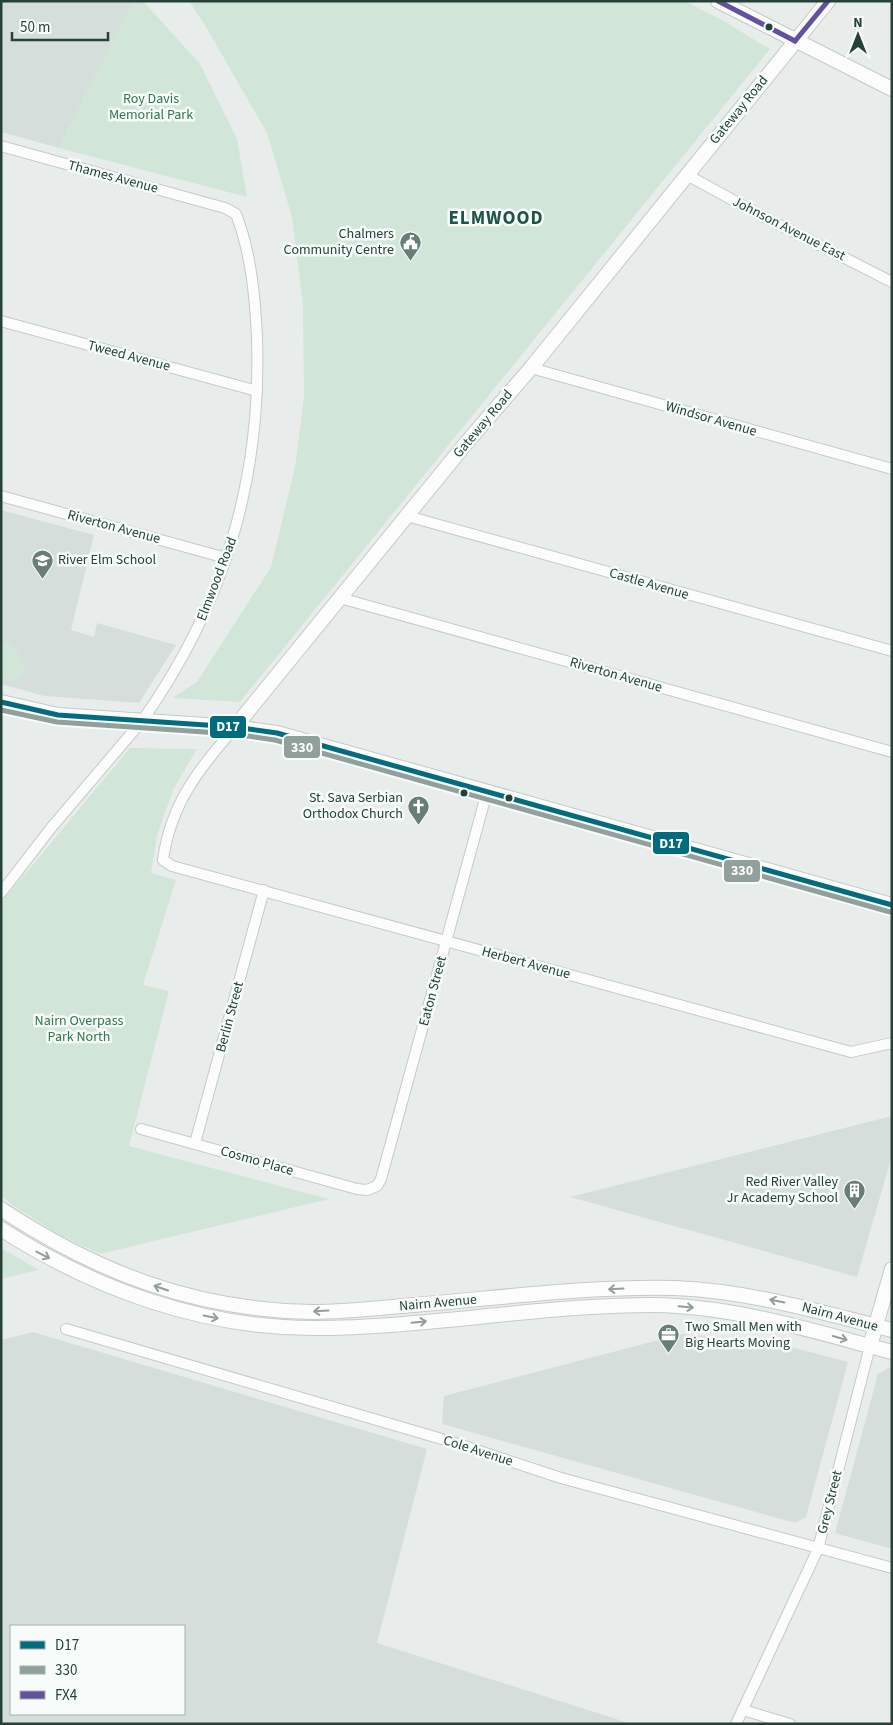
<svg xmlns="http://www.w3.org/2000/svg" width="893" height="1725" viewBox="0 0 893 1725" font-family="'Source Sans 3',sans-serif">
<style>
.built{fill:#d6dedb;fill-rule:evenodd}
.green{fill:#d1e6d8}
.lines{fill:none;stroke-linecap:round;stroke-linejoin:round}
.street-casing{stroke:#c5cac8;stroke-width:12}
.secondary-casing{stroke:#c3cbc8;stroke-width:16}
.street{stroke:#fcfcfc;stroke-width:10}
.secondary{stroke:#fcfcfc;stroke-width:14}
.bus-1-casing{stroke:#f7fbf9;stroke-width:9}
.bus-2-casing{stroke:#f7fbf9;stroke-width:9}
.bus-3-casing{stroke:#f7fbf9;stroke-width:9}
.bus-1{stroke:#026c7e;stroke-width:5}
.bus-2{stroke:#92a09c;stroke-width:5}
.bus-3{stroke:#6450a1;stroke-width:5}
.oneway{stroke:#909f9b}
.bus-dot{fill:#24423a;stroke:#f7fbf9;stroke-width:2}
.labels{text-anchor:middle;dominant-baseline:central;stroke-width:5;stroke-linejoin:round;paint-order:stroke}
.park-label{font-size:14px;fill:#2d7a4b;stroke:#f7fbf9}
.street-label{font-size:14px;fill:#24423a;stroke:#f7fbf9}
.poi-label{font-size:14px;fill:#24423a;stroke:#f7fbf9;text-anchor:end}
.district-label{font-size:19px;font-weight:bold;letter-spacing:1px;fill:#1f5548;stroke:#f7fbf9}
.line-badge{stroke:#f7fbf9;stroke-width:2}
.badge-label{font-size:14px;text-anchor:middle;font-weight:bold;fill:#fff}
</style>
<rect width="100%" height="100%" fill="#e8edeb"/>
<g class="built">
<polygon points="1,1 134,1 59,148 1,132"/>
<polygon points="1,510 94,535 71,630 94,637 97,623 176,645 139,703 44,696 1,684"/>
<polygon points="892,1116 892,1155 857,1277 570,1197"/>
<path d="M33 1332 427 1449 377 1643 632 1724H1V1340ZM184 1626V1714H11V1626Z"/>
<polygon points="682,1334 768,1341 848,1362 806,1517 795,1523 442,1424 444,1396"/>
<polygon points="892,1366 892,1549 835,1533 878,1374"/>
</g>
<g class="green">
<polygon points="134,1 143,1 200,64 237,139 247,197 59,148"/>
<polygon points="189,1 685,1 720,19 770,49 240,702 172,698 197,682 271,567 295,467 304,398 303,305 292,217 267,133 206,27"/>
<polygon points="1,641 13,644 25,669 22,677 12,682 4,680 1,671"/>
<polygon points="130,748 197,749 174,788 157,835 151,873 176,880 143,985 169,991 129,1146 329,1199 100,1254 60,1235 12,1205 1,1196 1,903"/>
<polygon points="1,1248 39,1270 1,1279"/>
</g>
<g class="lines">
<defs>
<g id="street">
<path d="M1 146 225 208 236 214C251 253 255 296 257 337 262 480 224 605 142 721L51 828 1 893"/>
<polyline points="687,175 764,217 892,282"/>
<polyline points="1,321 257,391"/>
<polyline points="531,368 892,469"/>
<polyline points="1,496 226,558"/>
<polyline points="407,516 892,651"/>
<polyline points="340,598 892,752"/>
<path d="M235 727C199 770 171 802 163 860L172 866 851 1052 892 1043"/>
<polyline points="141,1129 357,1189 367,1190 377,1186 381,1179 487,792"/>
<polyline points="195,1143 264,890"/>
<polyline points="66,1329 452,1442 561,1478 892,1568"/>
<polyline points="743,1710 790,1724"/>
<polyline points="736,1724 818,1549 870,1346"/>
</g>
<g id="secondary">
<polyline points="718,1 892,89"/>
<polyline points="1,702 58,715 235,727 277,733 892,905"/>
<polyline points="235,727 467,442 531,368 828,1"/>
<path d="M1 1209C98 1273 195 1310 312 1312 345 1312 380 1308 413 1305 500 1298 588 1286 675 1288 750 1291 820 1312 892 1330"/>
<path d="M1 1229C94 1289 202 1328 313 1328 427 1328 539 1305 653 1305 735 1306 813 1331 892 1352"/>
<polyline points="870,1346 892,1269"/>
</g>
</defs>
<use href="#street" class="street-casing"/>
<use href="#secondary" class="secondary-casing"/>
<use href="#street" class="street"/>
<use href="#secondary" class="secondary"/>
<defs>
<polyline id="bus-1" points="1,702 58,715 235,727 277,733 892,905"/>
<polyline id="bus-2" points="1,710 57,722 234,734 275,740 890,912"/>
<g id="bus-3">
<polyline points="718,1 795,41"/>
<polyline points="795,41 828,1"/>
</g>
</defs>
<use href="#bus-1" class="bus-1-casing"/>
<use href="#bus-2" class="bus-2-casing"/>
<use href="#bus-3" class="bus-3-casing"/>
<use href="#bus-1" class="bus-1"/>
<use href="#bus-2" class="bus-2"/>
<use href="#bus-3" class="bus-3"/>
</g>
<defs><path id="oneway-shaft" d="M-6 0H5M1.5-3L5.5 0L1.5 3" fill="none" stroke-width="1.6" stroke-linecap="round" stroke-linejoin="round" transform="scale(1.25)"/></defs>
<g class="oneway">
<use href="#oneway-shaft" transform="translate(43 1255) rotate(27)"/>
<use href="#oneway-shaft" transform="translate(161 1288) rotate(-161)"/>
<use href="#oneway-shaft" transform="translate(616 1289) rotate(177)"/>
<use href="#oneway-shaft" transform="translate(777 1301) rotate(-168)"/>
<use href="#oneway-shaft" transform="translate(686 1307) rotate(5)"/>
<use href="#oneway-shaft" transform="translate(321 1311) rotate(177)"/>
<use href="#oneway-shaft" transform="translate(211 1317) rotate(11)"/>
<use href="#oneway-shaft" transform="translate(419 1322) rotate(-5)"/>
<use href="#oneway-shaft" transform="translate(840 1338) rotate(16)"/>
</g>
<defs>
<symbol id="civic-pin" viewBox="-11 -11 22 30"><path d="M0 17L-7.5 6A9.5 9.5 0 1 1 7.5 6Z" fill="#697e78" stroke="#f7fbf9"/><path d="M-.6-6.5H3V-4.5H.6V-3L4-1V1h2V6H-6V1h2V-1L-.6-3ZM-1.2 2.5V6h2.4V2.5Z" fill="#fff"/></symbol>
<symbol id="school-pin" viewBox="-11 -11 22 30"><path d="M0 17L-7.5 6A9.5 9.5 0 1 1 7.5 6Z" fill="#697e78" stroke="#f7fbf9"/><path d="M0-5L7-2L0 1L-7-2ZM-4 1L0 2.5L4 1V4Q0 6-4 4Z" fill="#fff"/></symbol>
<symbol id="church-pin" viewBox="-11 -11 22 30"><path d="M0 17L-7.5 6A9.5 9.5 0 1 1 7.5 6Z" fill="#697e78" stroke="#f7fbf9"/><path d="M-1.2-6h2.4v3.5h3.3v2.4h-3.3V6h-2.4V-.1h-3.3v-2.4h3.3Z" fill="#fff"/></symbol>
<symbol id="building-pin" viewBox="-11 -11 22 30"><path d="M0 17L-7.5 6A9.5 9.5 0 1 1 7.5 6Z" fill="#697e78" stroke="#f7fbf9"/><path d="M-4-6H4V6H1V3H-1V6H-4ZM-2.5-4.3h1.7v1.8h-1.7ZM.8-4.3h1.7v1.8H.8ZM-2.5-1h1.7V.8h-1.7ZM.8-1h1.7V.8H.8Z" fill="#fff"/></symbol>
<symbol id="office-pin" viewBox="-11 -11 22 30"><path d="M0 17L-7.5 6A9.5 9.5 0 1 1 7.5 6Z" fill="#697e78" stroke="#f7fbf9"/><path d="M-6-3h4V-5.5h4V-3h4V5H-6ZM-1-4.5V-3h2v-1.5ZM-6 0V1H6V0Z" fill="#fff"/></symbol>
</defs>
<g fill-rule="evenodd">
<use href="#civic-pin" x="398" y="230" width="25" height="34"/>
<use href="#school-pin" x="30" y="548" width="25" height="34"/>
<use href="#church-pin" x="406" y="794" width="25" height="34"/>
<use href="#building-pin" x="842" y="1178" width="25" height="34"/>
<use href="#office-pin" x="656" y="1322" width="25" height="34"/>
</g>
<g class="bus-dot">
<circle cx="769" cy="27" r="4.5"/>
<circle cx="464" cy="793" r="4.5"/>
<circle cx="509" cy="798" r="4.5"/>
</g>
<g class="labels">
<g class="park-label">
<text x="151" y="99">Roy Davis<tspan x="151" dy="16">Memorial Park</tspan></text>
<text x="79" y="1021">Nairn Overpass<tspan x="79" dy="16">Park North</tspan></text>
</g>
<g class="street-label">
<text transform="translate(739 110) rotate(-51)">Gateway Road</text>
<text transform="translate(113 177) rotate(15)">Thames Avenue</text>
<text transform="translate(789 229) rotate(27)">Johnson Avenue East</text>
<text transform="translate(129 356) rotate(15)">Tweed Avenue</text>
<text transform="translate(711 419) rotate(16)">Windsor Avenue</text>
<text transform="translate(483 424) rotate(-50)">Gateway Road</text>
<text transform="translate(114 527) rotate(15)">Riverton Avenue</text>
<text transform="translate(217 579) rotate(-69)">Elmwood Road</text>
<text transform="translate(649 584) rotate(16)">Castle Avenue</text>
<text transform="translate(616 675) rotate(16)">Riverton Avenue</text>
<text transform="translate(526 963) rotate(15)">Herbert Avenue</text>
<text transform="translate(433 991) rotate(-75)">Eaton Street</text>
<text transform="translate(230 1017) rotate(-75)">Berlin Street</text>
<text transform="translate(257 1161) rotate(16)">Cosmo Place</text>
<text transform="translate(438 1303) rotate(-5)">Nairn Avenue</text>
<text transform="translate(840 1317) rotate(15)">Nairn Avenue</text>
<text transform="translate(478 1451) rotate(18)">Cole Avenue</text>
<text transform="translate(830 1502) rotate(-76)">Grey Street</text>
</g>
<g class="poi-label">
<text x="394" y="234">Chalmers<tspan x="394" dy="16">Community Centre</tspan></text>
<text x="58" y="560" text-anchor="start">River Elm School</text>
<text x="403" y="798">St. Sava Serbian<tspan x="403" dy="16">Orthodox Church</tspan></text>
<text x="838" y="1182">Red River Valley<tspan x="838" dy="16">Jr Academy School</tspan></text>
<text x="685" y="1327" text-anchor="start">Two Small Men with<tspan x="685" dy="16">Big Hearts Moving</tspan></text>
</g>
<g class="district-label">
<text x="496" y="218">ELMWOOD</text>
</g>
</g>
<g class="line-badge">
<rect x="209" y="715" width="38" height="24" rx="5" fill="#026c7e"/>
<rect x="283" y="735" width="38" height="24" rx="5" fill="#92a09c"/>
<rect x="652" y="831" width="38" height="24" rx="5" fill="#026c7e"/>
<rect x="723" y="859" width="38" height="24" rx="5" fill="#92a09c"/>
</g>
<g class="badge-label">
<text x="228" y="731">D17</text>
<text x="302" y="752">330</text>
<text x="671" y="848">D17</text>
<text x="742" y="875">330</text>
</g>
<rect width="893" height="1725" fill="none" stroke="#24423a" stroke-width="5"/>
<rect x="10" y="1625" width="175" height="90" fill="#f7fbf9" stroke="#a3b1ad"/>
<rect x="20" y="1641" width="25" height="8" fill="#026c7e" stroke="#a3b1ad"/>
<text x="55" y="1650" font-size="15" fill="#24423a">D17</text>
<rect x="20" y="1666" width="25" height="8" fill="#92a09c" stroke="#a3b1ad"/>
<text x="55" y="1675" font-size="15" fill="#24423a">330</text>
<rect x="20" y="1691" width="25" height="8" fill="#6450a1" stroke="#a3b1ad"/>
<text x="55" y="1700" font-size="15" fill="#24423a">FX4</text>
<g transform="translate(858 35)" stroke="#f7fbf9" stroke-width="4" paint-order="stroke">
<path d="M0-4L9 19L0 12L-9 19Z" fill="#24423a"/>
<text y="-8" font-size="14" font-weight="bold" text-anchor="middle" fill="#24423a">N</text>
</g>
<path d="M12 32v8h96v-8" fill="none" stroke="#24423a" stroke-width="2.5"/>
<text x="20" y="32" font-size="15" fill="#24423a" stroke="#f7fbf9" stroke-width="4" paint-order="stroke">50 m</text>
</svg>
